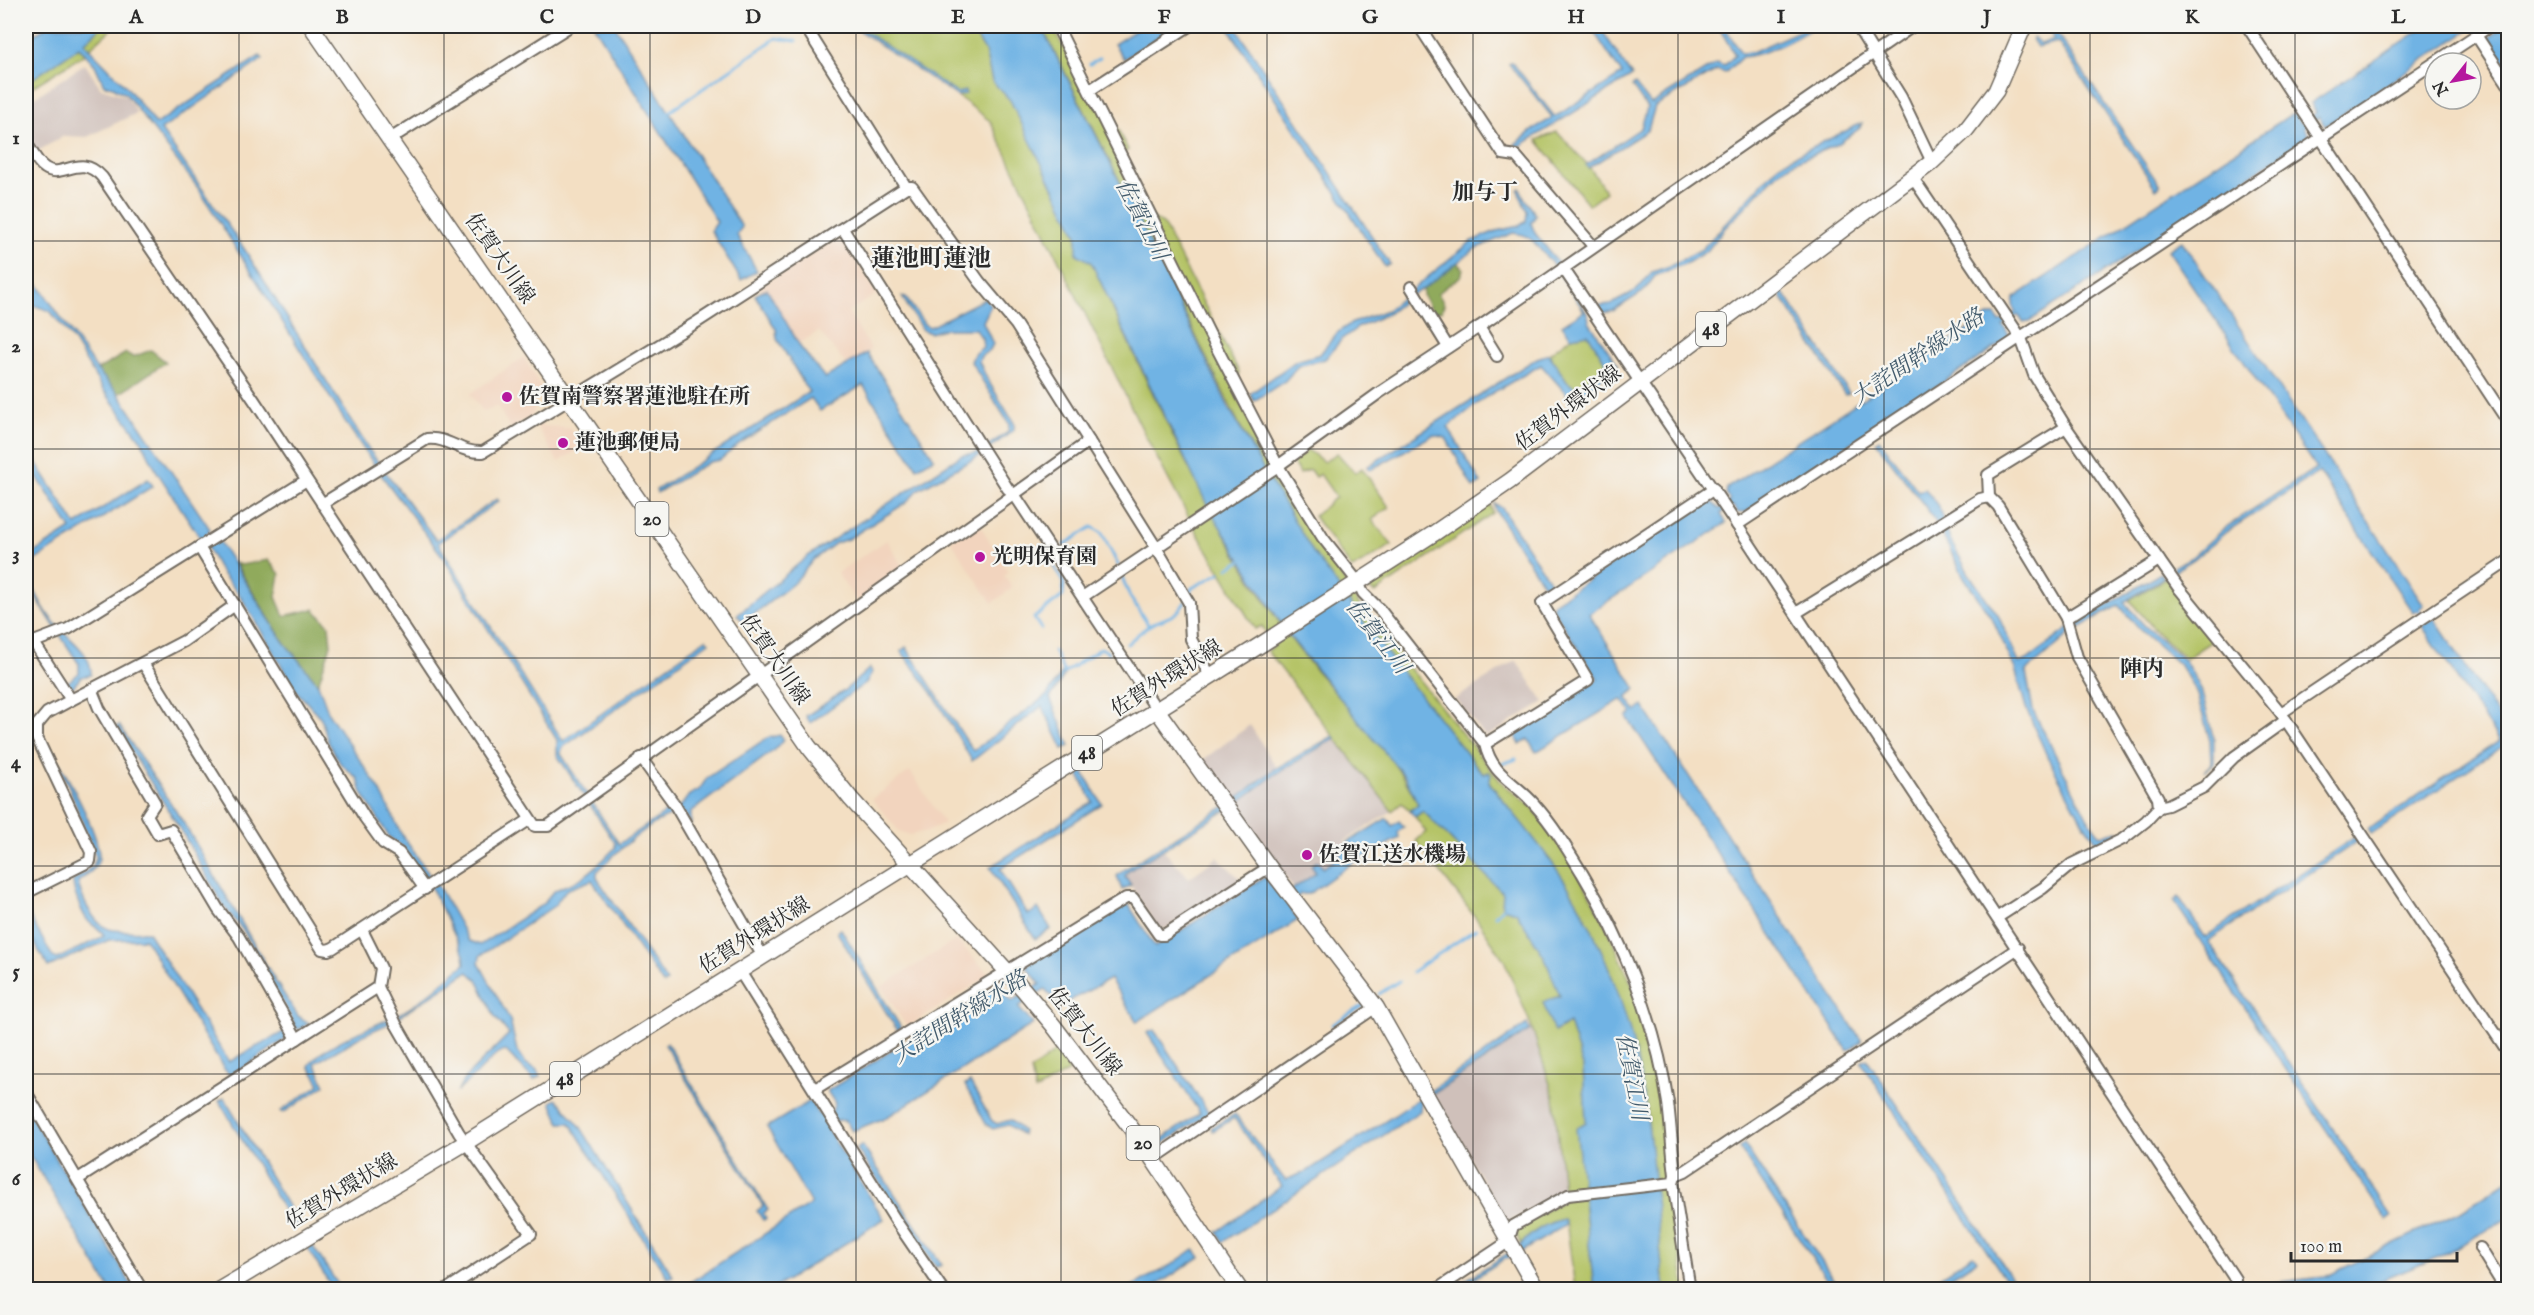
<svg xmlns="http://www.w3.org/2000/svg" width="2534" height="1315" viewBox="0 0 2534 1315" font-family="'IM FELL English','Noto Serif JP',serif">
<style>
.built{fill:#f2d4be}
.industrial{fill:#cfc0ba}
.green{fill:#b5c467;stroke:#707849;stroke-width:1.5}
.forest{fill:#90aa5c;stroke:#5e6a44;stroke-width:1.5}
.water{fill:#6fb3e4;stroke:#4d6f88;stroke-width:1.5}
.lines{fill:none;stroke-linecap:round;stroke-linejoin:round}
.stream{stroke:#6fb3e4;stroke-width:3}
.minor-casing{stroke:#716a60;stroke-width:14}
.primary-casing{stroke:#716a60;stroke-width:18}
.minor{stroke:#fff;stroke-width:10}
.primary{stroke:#fff;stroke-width:15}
.grid{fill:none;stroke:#2b2b2b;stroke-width:1.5;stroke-opacity:0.55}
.poi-dot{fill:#b5179e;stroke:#f6f6f2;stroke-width:2}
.labels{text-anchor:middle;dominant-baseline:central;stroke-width:4.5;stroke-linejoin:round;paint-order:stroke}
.shield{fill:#f6f6f2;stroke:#686867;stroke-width:1.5}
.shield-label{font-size:20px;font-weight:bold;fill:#2b2b2b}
.street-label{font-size:21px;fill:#2b2b2b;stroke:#f6f6f2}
.poi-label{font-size:21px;font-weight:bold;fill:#2b2b2b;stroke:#f6f6f2;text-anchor:start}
.neighbourhood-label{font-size:22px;font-weight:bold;fill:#2b2b2b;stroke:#f6f6f2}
.water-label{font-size:22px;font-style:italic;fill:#435b6c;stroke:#f6f6f2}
.quarter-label{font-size:24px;font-weight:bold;fill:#2b2b2b;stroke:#f6f6f2}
.neatline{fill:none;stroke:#2b2b2b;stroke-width:2}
.grid-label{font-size:20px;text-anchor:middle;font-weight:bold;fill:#2b2b2b}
</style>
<rect width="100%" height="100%" fill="#f6f6f2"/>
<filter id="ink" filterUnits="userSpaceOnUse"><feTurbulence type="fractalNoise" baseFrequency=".0167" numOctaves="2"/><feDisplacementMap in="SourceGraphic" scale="12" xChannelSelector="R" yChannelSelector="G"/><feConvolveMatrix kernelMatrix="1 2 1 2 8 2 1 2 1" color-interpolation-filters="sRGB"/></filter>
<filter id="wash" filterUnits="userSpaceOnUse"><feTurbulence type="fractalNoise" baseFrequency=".008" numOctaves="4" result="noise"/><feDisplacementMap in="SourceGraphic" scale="24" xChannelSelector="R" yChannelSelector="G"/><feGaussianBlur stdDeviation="1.35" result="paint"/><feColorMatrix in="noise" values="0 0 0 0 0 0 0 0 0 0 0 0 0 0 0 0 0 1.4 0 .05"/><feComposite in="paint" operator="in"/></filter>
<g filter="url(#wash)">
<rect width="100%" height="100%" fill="#f3dfc3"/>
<g class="built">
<polygon points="836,239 845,241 877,294 848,312 871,349 849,368 819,331 793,347 759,287"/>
<polygon points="524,357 541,388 532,416 511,429 497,406 483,411 470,394"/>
<polygon points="536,425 569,428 586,445 558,462"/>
<polygon points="978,522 1008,572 1004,575 1012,588 992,603 951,541"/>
<polygon points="887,540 904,569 857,602 837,573"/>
<polygon points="910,771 944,823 927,831 910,835 899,831 872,799"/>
<polygon points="956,940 990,975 907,1027 881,987"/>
</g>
<g class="industrial">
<polygon points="85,64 101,88 126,96 137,113 87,137 64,136 36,152 26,153 26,103"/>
<polygon points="1516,660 1544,702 1486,737 1455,699"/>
<polygon points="1250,725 1278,770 1336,736 1392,811 1345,841 1341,859 1295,890 1200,762"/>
<polygon points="1163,849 1189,878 1218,857 1241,880 1163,930 1159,930 1123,873"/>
<polygon points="1531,1025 1554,1097 1564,1190 1507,1222 1431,1093"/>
</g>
<g class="green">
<polygon points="102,26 115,26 89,49 84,43"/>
<path d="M854 26H970L985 51 992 81 1010 100 1077 235V254L1091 262C1151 390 1207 520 1288 635 1329 693 1387 740 1418 804L1410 811 1402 803 1392 811 1267 651 1275 646 1262 626 1255 629 1196 531 1146 437 990 121 947 88Z"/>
<path d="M1041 26H1052L1087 92 1100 93 1128 150 1119 157 1147 215 1163 224 1239 372 1235 393 1277 474 1360 606 1502 783 1533 808 1578 873 1608 929 1636 994 1654 1059 1665 1120 1663 1166 1668 1211 1677 1236 1685 1289H1664L1647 1110 1635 1051 1620 1000 1565 882 1489 782V772L1483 774C1425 701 1365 629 1313 552 1261 475 1223 391 1183 309 1136 214 1090 119 1041 26Z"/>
<polygon points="79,47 85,54 26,91 26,83"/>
<polygon points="1557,132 1588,165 1606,192 1589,205 1537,140"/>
<polygon points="1588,334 1606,363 1601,370 1576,388 1567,382 1549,354 1571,337"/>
<polygon points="1308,450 1324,462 1337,453 1355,473 1362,468 1389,507 1372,520 1392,545 1352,569 1314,516 1336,497 1320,474 1315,477 1310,470 1300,474 1292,462"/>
<polygon points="1490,504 1493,513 1375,593 1364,586 1431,545"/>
<polygon points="2166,578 2215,639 2186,658 2163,639 2129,600"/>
<path d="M1423 811 1503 893 1502 907 1516 912 1544 956 1560 996 1543 1002 1555 1032 1569 1023 1583 1066 1586 1122 1584 1199 1594 1289H1575L1567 1227 1564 1219C1548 1222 1531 1232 1521 1245L1514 1229 1564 1200 1554 1097 1531 1025 1504 960 1479 922 1416 841 1426 832 1415 817Z"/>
<polygon points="1055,1052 1071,1070 1035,1091 1031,1070"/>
</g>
<g class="forest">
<polygon points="1457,262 1463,268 1461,276 1438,293 1444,304 1442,311 1432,312 1423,295 1423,289"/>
<polygon points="151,350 166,362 122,392 118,393 97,370 126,353 133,357"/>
<polygon points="268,560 280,574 276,597 284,616 314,609 329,625 331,645 318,684 283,641 235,563 241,565"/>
</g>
<g class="water">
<path d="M48 26H102L84 43 126 86 156 124 260 56 263 59 161 130 245 250 370 451 436 540 497 499 499 501 438 543 563 741 706 639 709 642 562 748 561 754 619 844 671 809 681 806 689 795 699 790 707 778 767 738 780 735 783 740 777 748 691 812V824L684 813C658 813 615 853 597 872V878L667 982 663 984 592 880 566 890 554 906 480 956 479 963 510 1020 517 1051 525 1063 536 1069 540 1076 534 1080 506 1051 498 1053 457 1092 466 1077 509 1034 495 1017 477 979 467 972 390 1023 365 1034 315 1063 325 1085 283 1113 281 1111 320 1084 309 1066C321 1044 374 1027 397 1015 420 1004 444 980 465 964L464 955 433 891 403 847 389 837 362 793 358 779 340 763 328 742 321 718 297 692 241 597 220 571 207 547 209 545 199 536 157 472 141 440 102 388 73 340 50 311 36 306 26 313V307L32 302 35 290 26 276V267L97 370 118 393 210 529 206 535 212 543 218 539 283 641 318 684 329 714 380 790 402 835 441 891 469 941 480 945 545 903C552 886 569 887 583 877 595 869 605 858 615 848V843L557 755V740L443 557 382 476 350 429 198 188 126 94 113 87 104 85 95 65 79 47 26 83V40Z"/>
<polygon points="594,26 615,26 742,227 737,235 757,271 741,280 711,231 717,222"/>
<polygon points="852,26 857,26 957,93 965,91 966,94 957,96"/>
<path d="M970 26H1041L1144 230 1229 408 1264 470 1313 552 1379 643 1483 774 1489 772 1491 774 1489 782C1514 815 1544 848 1566 883 1608 950 1635 1030 1646 1109 1655 1168 1658 1230 1664 1289H1594L1576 1128 1586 1122 1583 1066 1569 1023 1554 1032 1543 1002 1560 996 1544 956 1516 912 1502 908 1503 893 1423 811 1415 817 1410 811 1418 804 1405 777 1289 636 1209 509 1091 262 1077 254V235L1010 100 992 81 985 51Z"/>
<polygon points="1142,26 1176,26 1124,59 1114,44"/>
<polygon points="1227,26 1235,26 1390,264 1385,267"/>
<path d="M1590 26H1599L1632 76 1517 148 1515 144C1523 139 1529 133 1535 128 1542 123 1546 124 1552 117L1509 64 1512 62 1555 117 1622 74Z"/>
<path d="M1718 26H1724L1741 53 1752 52 1810 26H1815C1798 38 1763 56 1742 57L1725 73 1717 70 1655 106 1648 130 1588 168 1586 165 1641 128 1647 108 1632 86 1635 84 1651 104 1717 63 1724 66 1735 55Z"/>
<polygon points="2046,26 2052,26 2160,186 2156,189 2058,42 2037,47 2032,39 2033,37 2041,44 2054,39"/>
<polygon points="2426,26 2474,26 2325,126 2319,117 2304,127 2308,134 2307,138 2030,321 2023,322 2018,315 2003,326 2009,335 2007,340 1746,512 1738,513 1733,506 1721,513 1726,523 1589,614 1636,689 1626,697 1636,711 1643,706 1862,1041 1848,1051 1627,717 1632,713 1622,699 1536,752 1528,739 1520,744 1512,731 1598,679 1552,608 1554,603 1709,499 1719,509 1730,501 1726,494 1727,488 1990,315 1995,315 2000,322 2016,311 2013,305 2014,298 2290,115 2295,114 2301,123 2316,113 2311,103"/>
<polygon points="2495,26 2500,26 2502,29 2508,26 2508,67 2489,37 2499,31"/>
<polygon points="1862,123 1860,128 1838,144 1795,162 1779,172 1723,230 1708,250 1689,262 1655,276 1643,292 1613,311 1604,313 1596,309 1595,306 1611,304 1623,298 1638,289 1652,272 1670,266 1702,249 1778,166 1794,156"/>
<polygon points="1520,188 1525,199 1536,215 1531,223 1535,233 1559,264 1588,315 1589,322 1618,365 1573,401 1541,365 1487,396 1448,427 1481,483 1473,488 1446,438 1433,435 1370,470 1367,467 1537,358 1549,354 1567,382 1576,388 1602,370 1606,363 1588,334 1571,337 1562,325 1584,311 1555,267 1533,241 1524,235 1513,233 1475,249 1423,289 1411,295 1389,313 1357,328 1342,339 1325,359 1298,366 1285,381 1254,401 1250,394 1296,361 1320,354 1337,333 1350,324 1387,310 1472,241 1496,231 1519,226 1526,221 1527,212 1518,190"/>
<polygon points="2182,241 2424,605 2413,613 2319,472 2226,532 2194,559 2174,571 2173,567 2192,557 2223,529 2316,468 2168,250"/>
<polygon points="767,289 801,348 825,378 867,353 934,458 917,468 863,385 820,411 811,398 740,443 720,460 709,462 657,493 656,490 809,392 777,339 776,329 755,295"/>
<polygon points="1782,290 1849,393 1845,395 1778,292"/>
<polygon points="902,297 906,298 925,325 930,327 986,298 991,305 983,322 993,344 990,350 981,356 979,361 987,379 1014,423 1014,430 979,456 919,489 906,503 848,539 836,543 813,560 795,582 744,622 737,615 808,556 962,455 977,453 1008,432 1009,424 971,362 974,354 983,347 982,338 975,329 943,329 930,333 922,330"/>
<polygon points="1879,439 1918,491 1925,489 1938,506 1950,540 1971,577 1998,615 2019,663 2027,660 2072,626 2161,573 2164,577 2124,602 2144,625 2185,661 2201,689 2214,740 2214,763 2205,772 2211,763 2210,741 2196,691 2179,664 2139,629 2119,605 2071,633 2026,672 2033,710 2088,819 2100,835 2118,831 2117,835 2097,842 2082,821 2047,756 2026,708 2015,669 1993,620 1964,577 1933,517 1876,442"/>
<polygon points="26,447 76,525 148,479 153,486 26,566 26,558 71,529 26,460"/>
<polygon points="1494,503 1502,508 1554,588 1548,592 1496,511"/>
<path d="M26 574C35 591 44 612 58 626 71 641 92 653 91 675L81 677 72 688 67 683 79 673V664L26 583Z"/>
<polygon points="2434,618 2508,731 2508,756 2502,747 2371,834 2368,829 2499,741 2422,626"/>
<polygon points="906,647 973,751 1047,695 1063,671 1065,674 1050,698 1070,746 1063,749 1042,706 972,761 933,694 901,651"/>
<polygon points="870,668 872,672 867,682 810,723 806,716 844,691"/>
<polygon points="119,725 185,825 276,982 298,1016 309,1023 300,1029 295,1028 293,1021 244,932 224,906 179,827 116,727"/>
<polygon points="1333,736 1335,738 1276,774 1236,804 1128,871 1125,876 1131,885 1122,890 1117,876 1125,869 1235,800 1273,770"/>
<path d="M57 764H60C71 783 100 837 99 857 99 868 85 876 78 882 81 897 93 924 109 929 120 932 136 931 148 932L229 1062 285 1031 287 1038 231 1076 224 1069 145 939 109 940 48 967 26 928V903L31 919 53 957 57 959 104 936C101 928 95 928 89 922 82 914 73 892 73 881L93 866 96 857 69 787Z"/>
<polygon points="1080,767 1102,804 1000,869 1028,915 1038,908 1051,929 1035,939 990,867 1093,802 1076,770"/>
<polygon points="1387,818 1392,826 1399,821 1404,827 1398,832 1399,838 1351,864 1309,894 1301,894 1288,905 1298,920 1137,1022 1110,979 1060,1006 1045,989 1018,1007 1033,1024 887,1117 852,1131 846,1121 839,1120 831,1125 829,1132 884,1219 773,1289 678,1290 811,1204 767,1127 810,1101 818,1114 825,1116 832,1111 835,1103 827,1091 996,985 1012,1001 1040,984 1026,966 1127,902 1155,947 1265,877 1281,897 1316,873 1311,865 1318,861 1323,868 1339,857 1348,842"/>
<polygon points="2355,837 2358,841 2208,941 2391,1216 2386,1220 2174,901 2179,897 2205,937"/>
<polygon points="841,929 901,1028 897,1030 837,932"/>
<polygon points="1527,1024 1530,1030 1421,1102 1420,1111 1223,1242 1217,1232 1282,1186 1234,1118 1213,1131 1211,1128 1235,1114 1285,1180 1306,1172 1395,1115"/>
<polygon points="1154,1030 1209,1113 1158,1147 1156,1143 1200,1113 1147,1033"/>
<polygon points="667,1043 768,1210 763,1213 766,1219 763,1220 757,1211 763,1206 665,1045"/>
<polygon points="1867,1059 2019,1289 2012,1289 1861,1062"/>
<polygon points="970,1082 992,1121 997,1124 1010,1120 1023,1131 1022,1135 1008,1125 993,1129 986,1124 965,1085"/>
<polygon points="224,1098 298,1223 293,1226 219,1101"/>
<polygon points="557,1099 580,1126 673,1276 668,1278 570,1123 560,1123 551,1102"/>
<polygon points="26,1108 134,1289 110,1289 26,1149"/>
<polygon points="1744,1144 1840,1289 1833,1289 1739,1148"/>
<polygon points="862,1145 942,1265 936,1267 857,1149"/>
<polygon points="2508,1180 2508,1218 2441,1256 2361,1289 2248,1289 2251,1285 2325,1277 2461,1211"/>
<path d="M1564 1219 1566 1225 1511 1258 1504 1259 1458 1289 1450 1290 1521 1245C1531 1232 1548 1222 1564 1219Z"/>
<polygon points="312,1245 341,1289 333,1289 307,1248"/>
<polygon points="1194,1249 1200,1257 1151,1289 1127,1289 1171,1265"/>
<polygon points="1973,1255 1977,1260 1932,1289 1921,1289"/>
</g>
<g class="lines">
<g class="stream">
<polyline points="1090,64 1100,58"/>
<polyline points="669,112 776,38 796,41"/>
<polyline points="1064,545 1092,527 1102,533 1118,565"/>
<polyline points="1228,568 1241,561"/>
<polyline points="1122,577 1130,597 1149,626"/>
<polyline points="1188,596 1192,588 1220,573"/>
<polyline points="2418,609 2427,623"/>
<polyline points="1041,629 1034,618 1063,596 1064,583 1049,558"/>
<path d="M1127 644C1134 638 1142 630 1150 625 1164 618 1177 617 1185 602"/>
<polyline points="1054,651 1064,673 1101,648 1109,653"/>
<polyline points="1502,764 1516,759"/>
<polyline points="1495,916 1502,908"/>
<polyline points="1412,972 1476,929"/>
<polyline points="1379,994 1399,981"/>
<polyline points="1332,1025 1365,1004"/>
</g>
</g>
</g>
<g filter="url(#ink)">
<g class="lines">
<defs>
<g id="minor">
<polyline points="805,26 906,187 912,187 979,281 1016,325 1157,549 1189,603 1191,639 1210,676"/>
<path d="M1057 26 1209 333 1278 466 1323 538 1358 582 1363 593 1381 611 1485 744C1492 776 1516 782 1535 805 1553 825 1568 850 1582 873 1624 942 1656 1023 1668 1103 1671 1127 1672 1151 1675 1175L1673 1183 1690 1290"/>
<polyline points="1419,26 1503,154 1516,156 1593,246"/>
<polyline points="1857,26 1901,97 1932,162"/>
<polyline points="2247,26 2508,422"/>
<polyline points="2476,35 2508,84"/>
<polyline points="1090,90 1189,26"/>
<polyline points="390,139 570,26"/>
<path d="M26 142C31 150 37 163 45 168 63 180 80 152 102 177L254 400 535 826H548L1089 441"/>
<polyline points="1913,178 2021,338 2034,375 2066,427 2178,587 2281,713 2508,1052"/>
<polyline points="843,229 1008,489 1014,494 1157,710"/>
<polyline points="1563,268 1737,525 2490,26"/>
<polyline points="1411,287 1448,347"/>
<polyline points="1479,327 1497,356"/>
<path d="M322 504 427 439C449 437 459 453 483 452L697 322 906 187"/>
<polyline points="1737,525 2235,1279"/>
<polyline points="199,547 365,818 383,843 399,853 425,889"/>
<polyline points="1084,596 1275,468 1379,393 1479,327 1913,26"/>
<polyline points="1796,613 1980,499 1989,497"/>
<polyline points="2066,618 2159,560"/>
<polyline points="33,641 71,700 184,641 235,605"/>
<polyline points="26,645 68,629 305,481"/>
<polyline points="143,663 322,949 328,950 333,948 529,820"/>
<polyline points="92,691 99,708 155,803 147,815 158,834 171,830 218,909 239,937 297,1039"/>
<polyline points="2281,713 2508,561"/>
<polyline points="1485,744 1588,680 1542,603 1714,489"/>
<polyline points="641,758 675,805 762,955"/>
<polyline points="2159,807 2168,805 2204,787 2234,757 2286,720"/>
<polyline points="26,893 90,861 91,852 37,738 37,725 47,713 71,700"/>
<polyline points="1998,917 2043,888 2072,864 2123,839 2146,821 2159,807 2158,798 2077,657 2066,618 1998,506 1989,497 1988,475 2066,427"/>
<polyline points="739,970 896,1221 943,1290"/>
<polyline points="378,987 396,1024 459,1133 531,1234 446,1290"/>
<polyline points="815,1089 1126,898 1133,898 1159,935 1164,935 1269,867"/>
<polyline points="26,1092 142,1290"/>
<polyline points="1153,1159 1376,1007"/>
<polyline points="1675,1175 1685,1171 2018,948"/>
<polyline points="78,1179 378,987 381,968 362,930"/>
<polyline points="2480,1248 2506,1290"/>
<polyline points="1436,1290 1508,1242 1513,1226 1568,1195 1673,1183"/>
</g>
<g id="primary">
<polyline points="311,26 809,747 851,799 1023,989 1053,1025 1140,1140 1240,1290"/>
<polyline points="1157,710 1269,867 1376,1007 1537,1290"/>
<polyline points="219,1290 465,1143 1265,642 1433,534 1510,481 1932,162 1966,130 1996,91 2024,26"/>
</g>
</defs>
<use href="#minor" class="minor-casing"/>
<use href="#primary" class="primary-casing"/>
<use href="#minor" class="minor"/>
<use href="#primary" class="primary"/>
</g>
</g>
<path class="grid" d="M239 26V1290M444 26V1290M650 26V1290M856 26V1290M1061 26V1290M1267 26V1290M1473 26V1290M1678 26V1290M1884 26V1290M2090 26V1290M2295 26V1290M26 241H2508M26 449H2508M26 658H2508M26 866H2508M26 1074H2508"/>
<g class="poi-dot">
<circle cx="507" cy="397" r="6"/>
<circle cx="563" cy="443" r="6"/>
<circle cx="980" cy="557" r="6"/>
<circle cx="1307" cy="855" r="6"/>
</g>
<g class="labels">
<g class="shield">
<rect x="1696" y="312" width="30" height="34" rx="4.5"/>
<rect x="635.5" y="502" width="33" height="34" rx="4.5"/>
<rect x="1072" y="736" width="30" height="34" rx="4.5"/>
<rect x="550" y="1062" width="30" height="34" rx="4.5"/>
<rect x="1126.5" y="1126" width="33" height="34" rx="4.5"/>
</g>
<g class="shield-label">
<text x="1711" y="329">48</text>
<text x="652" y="519">20</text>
<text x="1087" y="753">48</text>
<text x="565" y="1079">48</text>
<text x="1143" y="1143">20</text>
</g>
<g class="street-label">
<text transform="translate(499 259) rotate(55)">佐賀大川線</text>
<text transform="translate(1569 409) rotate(-37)">佐賀外環状線</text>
<text transform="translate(774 660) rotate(55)">佐賀大川線</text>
<text transform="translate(1167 679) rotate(-32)">佐賀外環状線</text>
<text transform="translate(755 936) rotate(-32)">佐賀外環状線</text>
<text transform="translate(1084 1032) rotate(52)">佐賀大川線</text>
<text transform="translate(342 1192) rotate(-31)">佐賀外環状線</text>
</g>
<g class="poi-label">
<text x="519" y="397">佐賀南警察署蓮池駐在所</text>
<text x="575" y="443">蓮池郵便局</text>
<text x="992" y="557">光明保育園</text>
<text x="1319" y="855">佐賀江送水機場</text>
</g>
<g class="neighbourhood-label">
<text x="1485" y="193">加与丁</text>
<text x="2142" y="670">陣内</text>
</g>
<g class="water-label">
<text transform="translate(1141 220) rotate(63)">佐賀江川</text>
<text transform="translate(1918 358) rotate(-34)">大詫間幹線水路</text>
<text transform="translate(1377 637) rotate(52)">佐賀江川</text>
<text transform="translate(960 1018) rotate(-32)">大詫間幹線水路</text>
<text transform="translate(1631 1077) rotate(79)">佐賀江川</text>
</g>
<g class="quarter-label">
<text x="931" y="259">蓮池町蓮池</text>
</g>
</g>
<rect width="2534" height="1315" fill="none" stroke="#f6f6f2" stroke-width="66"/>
<g transform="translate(2453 81) rotate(239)"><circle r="28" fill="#f6f6f2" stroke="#a5a5a2" stroke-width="1.5"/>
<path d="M0-4.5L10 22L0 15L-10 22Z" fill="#b5179e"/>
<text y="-9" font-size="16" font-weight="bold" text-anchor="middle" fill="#2b2b2b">N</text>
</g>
<path d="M2291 1252v9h166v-9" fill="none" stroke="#2b2b2b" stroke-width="3"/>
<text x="2300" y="1252" font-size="18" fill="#2b2b2b" stroke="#f6f6f2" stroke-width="4.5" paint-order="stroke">100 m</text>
<rect x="33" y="33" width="2468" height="1249" class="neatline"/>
<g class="grid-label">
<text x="136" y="23">A</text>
<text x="342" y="23">B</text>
<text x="547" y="23">C</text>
<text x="753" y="23">D</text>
<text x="958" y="23">E</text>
<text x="1164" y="23">F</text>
<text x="1370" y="23">G</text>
<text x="1576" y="23">H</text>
<text x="1781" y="23">I</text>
<text x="1987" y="23">J</text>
<text x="2192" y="23">K</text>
<text x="2398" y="23">L</text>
<text x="16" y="144">1</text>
<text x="16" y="352">2</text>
<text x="16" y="560">3</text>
<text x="16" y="768">4</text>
<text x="16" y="977">5</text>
<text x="16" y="1185">6</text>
</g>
</svg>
